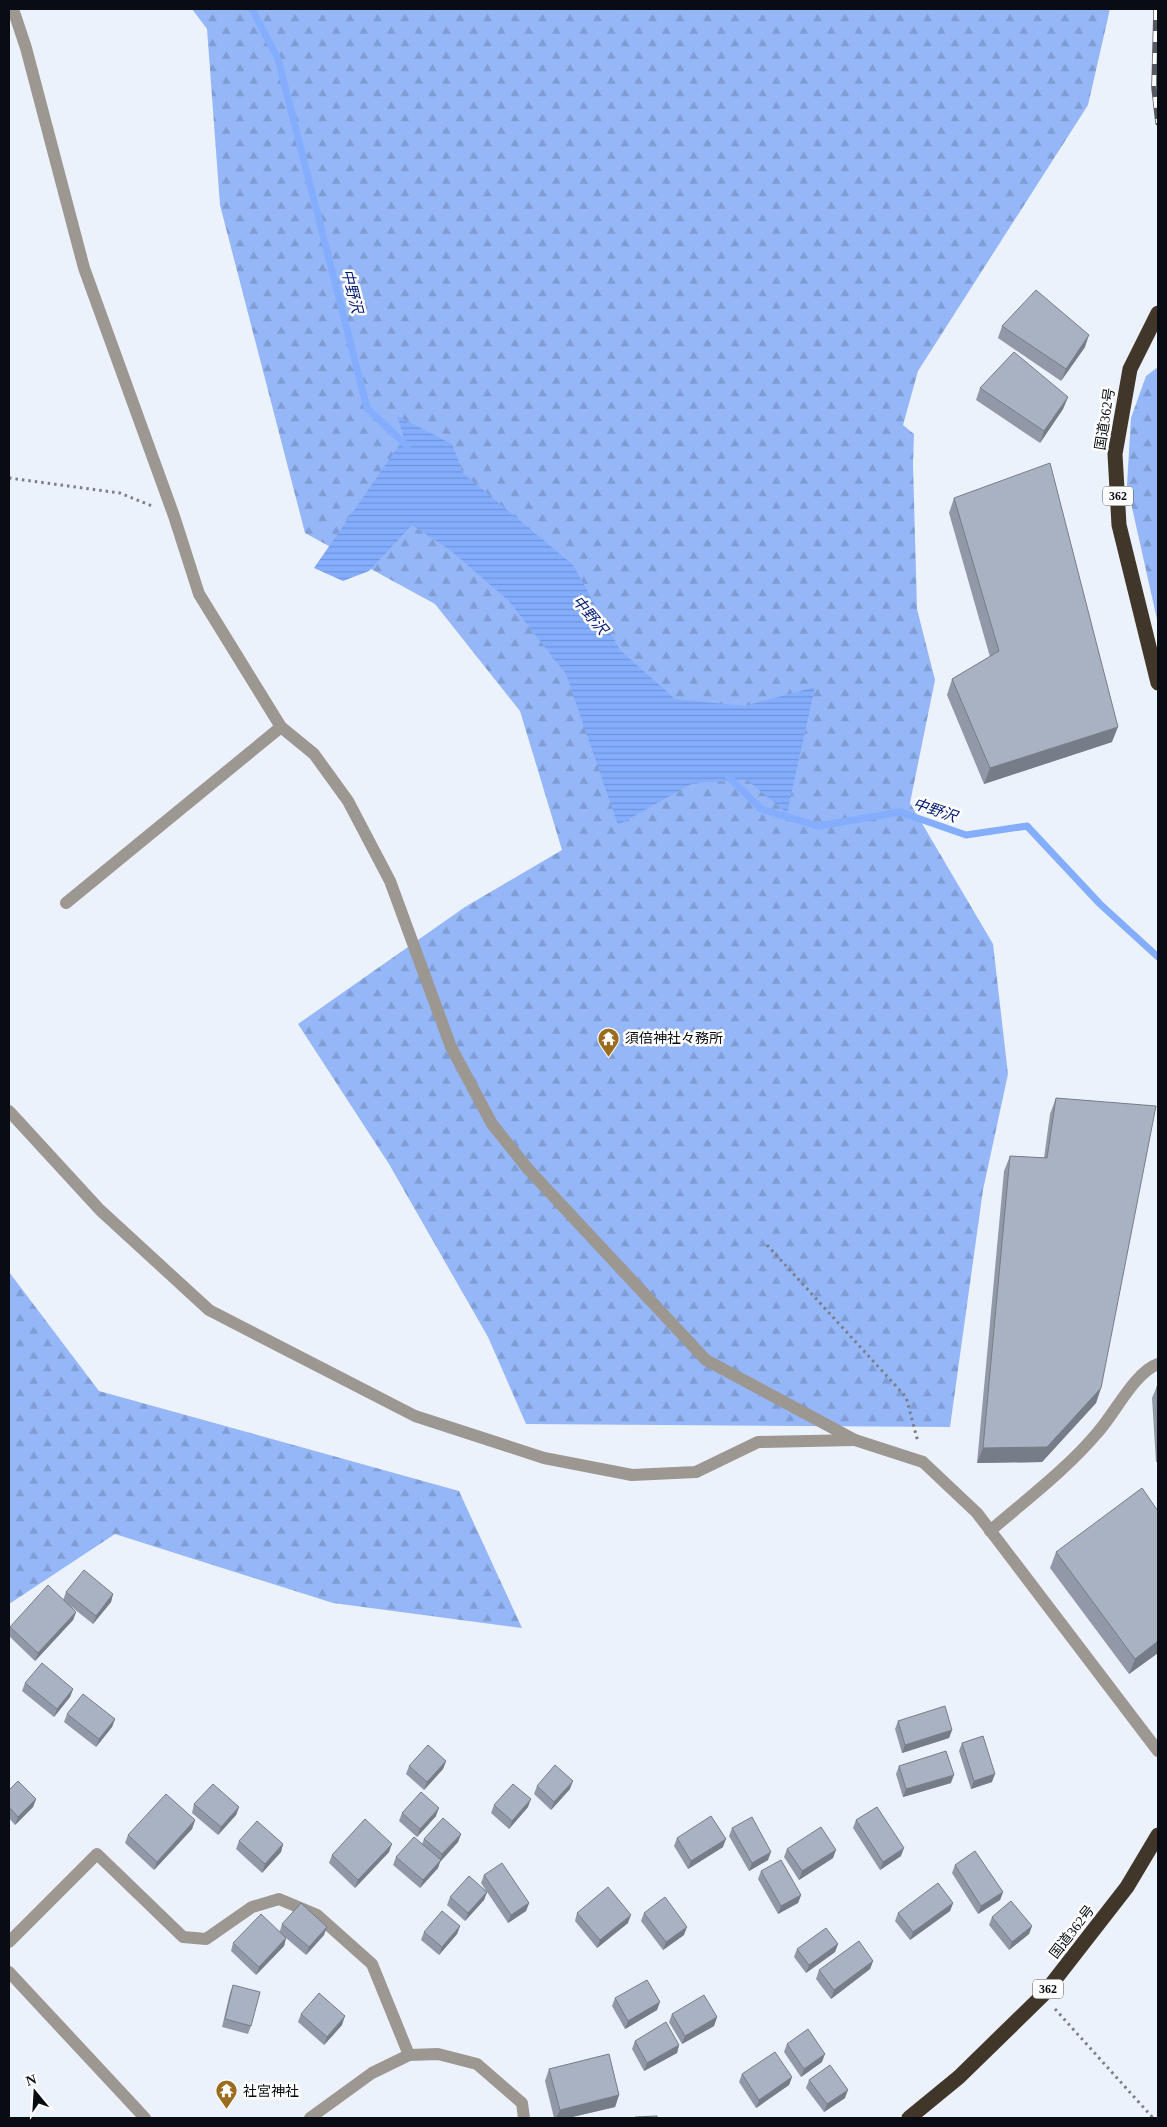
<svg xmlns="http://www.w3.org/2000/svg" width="1167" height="2127" viewBox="0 0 1167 2127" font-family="'Times New Roman','Noto Sans JP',serif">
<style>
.forest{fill:url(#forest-firs)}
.water{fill:url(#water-rules)}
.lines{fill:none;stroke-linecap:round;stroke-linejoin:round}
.stream{stroke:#84adfd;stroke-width:7}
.path{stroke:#7a7f87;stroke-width:3;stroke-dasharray:2.5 4;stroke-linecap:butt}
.minor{stroke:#9d9791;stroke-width:12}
.highway{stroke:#403629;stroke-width:15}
.rail-casing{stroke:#555961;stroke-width:5.5}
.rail{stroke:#fefefe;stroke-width:4;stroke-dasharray:11;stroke-linecap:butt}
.wall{fill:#9199a8}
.shaded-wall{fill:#767d88}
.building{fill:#a9b2c3;stroke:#767d88}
.labels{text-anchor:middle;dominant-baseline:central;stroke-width:5;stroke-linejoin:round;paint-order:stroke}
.shield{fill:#fefefe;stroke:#525559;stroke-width:1}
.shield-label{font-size:12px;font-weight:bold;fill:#090c12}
.street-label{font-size:14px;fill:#090c12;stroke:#fefefe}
.poi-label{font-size:14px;fill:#090c12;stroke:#fefefe;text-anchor:start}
.water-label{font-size:15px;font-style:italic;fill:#001973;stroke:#fefefe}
</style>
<defs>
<pattern id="forest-firs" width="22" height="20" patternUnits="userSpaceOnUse" patternTransform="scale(1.25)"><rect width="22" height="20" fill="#95b7f7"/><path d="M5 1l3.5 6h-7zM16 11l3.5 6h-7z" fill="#7f9cd3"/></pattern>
<pattern id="water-rules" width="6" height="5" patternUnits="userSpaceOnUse" patternTransform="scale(1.25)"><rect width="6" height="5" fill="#84adfd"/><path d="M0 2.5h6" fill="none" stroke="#7194d8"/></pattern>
</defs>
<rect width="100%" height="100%" fill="#ecf2fc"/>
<g class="forest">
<polygon points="192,9 1110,9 1088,105 918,371 903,425 914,434 913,464 917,609 935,680 910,803 993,944 1008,1074 983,1190 950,1427 526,1424 488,1337 389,1164 298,1024 465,907 562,850 520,711 435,604 305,533 220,205 207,29"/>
<polygon points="1158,367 1158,624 1127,485 1131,418 1146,376"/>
<polygon points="9,1272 99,1391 459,1491 522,1628 333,1603 115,1534 9,1604"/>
</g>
<polygon class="water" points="397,416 452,444 463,473 573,565 620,650 675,699 744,706 815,687 787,813 747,780 693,783 618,825 566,674 508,600 450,550 412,525 369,571 343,581 314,568 404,438"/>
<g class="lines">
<g class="stream">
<polyline points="252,9 278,59 367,408 407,446"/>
<polyline points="728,776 761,809 818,826 900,812 966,835 1027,826 1100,904 1158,957"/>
</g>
<g class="path">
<polyline points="9,478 120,493 152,506"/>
<polyline points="767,1245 906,1397 918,1442"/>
<polyline points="1055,2009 1153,2118"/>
</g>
<g class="minor">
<polyline points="13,9 26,48 84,268 174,516 199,594 281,727 314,754 348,801 390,881 451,1047 492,1124 528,1169 706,1360 855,1440 923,1462 977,1513 1158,1751"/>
<polyline points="66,903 281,727"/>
<polyline points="9,1111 100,1210 209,1310 415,1416 544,1458 632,1475 696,1472 758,1442 855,1440"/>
<path d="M990 1531C1027 1499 1067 1469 1098 1432 1115 1413 1135 1372 1158 1364"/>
<polyline points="9,1942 97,1854 183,1937 206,1939 252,1907 279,1899 317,1915 372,1964 409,2055"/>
<polyline points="9,1972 145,2118"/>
<polyline points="310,2118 372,2073 409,2055 438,2054 477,2064 522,2103 524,2118"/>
</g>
<g class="highway">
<polyline points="1158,313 1130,369 1115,454 1119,525 1158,683"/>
<polyline points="909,2118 959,2077 1043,1995 1127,1887 1158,1835"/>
</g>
<defs>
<polyline id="rail" points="1156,9 1154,88 1158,123"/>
</defs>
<use href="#rail" class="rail-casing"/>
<use href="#rail" class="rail"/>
</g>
<g class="wall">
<polygon points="1002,326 1085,347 1061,381 998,338"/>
<polygon points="980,388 1068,397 1063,409 1040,443 976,400"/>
<polygon points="954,498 1112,742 984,784 947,695 952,679 990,657 949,513"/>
<polygon points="1056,1098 1101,1388 1096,1403 1042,1462 977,1463 1004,1171 1010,1156 1044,1158 1050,1114"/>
<polygon points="1157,1386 1158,1386 1158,1462 1156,1462 1152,1398"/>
<polygon points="1056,1552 1158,1653 1129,1674 1050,1568"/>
<polygon points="66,1592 113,1594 111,1602 93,1624 68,1604 76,1612 73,1620 35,1661 9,1636 9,1630 10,1627 63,1600"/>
<polygon points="25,1683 73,1689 70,1697 54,1717 22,1691"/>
<polygon points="67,1714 115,1719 112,1727 96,1747 64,1722"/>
<polygon points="898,1721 952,1730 949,1738 902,1753 895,1729"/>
<polygon points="962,1743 992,1782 971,1789 959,1751"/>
<polygon points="446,1761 443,1769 424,1790 406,1774 409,1766"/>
<polygon points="899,1766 951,1783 903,1797 896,1774"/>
<polygon points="537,1786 570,1789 551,1810 534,1794"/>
<polygon points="9,1790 36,1799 33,1807 15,1825 9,1818"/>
<polygon points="194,1804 239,1807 236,1815 218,1835 192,1813"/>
<polygon points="494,1805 528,1807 509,1829 491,1813"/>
<polygon points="402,1813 436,1816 417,1837 399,1821"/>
<polygon points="195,1820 192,1829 154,1870 125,1843 128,1835"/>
<polygon points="856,1820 901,1856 880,1870 853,1828"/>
<polygon points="732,1828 768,1860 749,1871 729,1836"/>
<polygon points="461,1834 458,1842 440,1862 438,1868 420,1888 393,1865 396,1857 422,1844 424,1839"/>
<polygon points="677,1838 723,1847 688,1869 674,1846"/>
<polygon points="239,1841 283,1844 281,1852 262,1873 236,1849"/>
<polygon points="787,1849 833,1858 799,1880 784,1857"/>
<polygon points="389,1852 355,1888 329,1863 332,1855"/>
<polygon points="955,1865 1003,1892 1000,1900 978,1914 952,1873"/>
<polygon points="761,1871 801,1895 798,1903 778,1914 758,1879"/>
<polygon points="484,1875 529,1903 526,1911 508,1923 481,1883"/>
<polygon points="487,1892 484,1900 465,1921 447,1905 450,1897"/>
<polygon points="953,1903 950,1911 910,1940 895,1921 898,1913"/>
<polygon points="577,1913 628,1923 597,1948 575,1921"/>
<polygon points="644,1913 684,1935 663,1950 641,1921"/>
<polygon points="992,1917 1032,1926 1029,1934 1009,1950 989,1925"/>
<polygon points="282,1924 324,1935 306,1955 286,1938 284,1946 256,1975 231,1951 233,1943 280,1931"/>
<polygon points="460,1926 457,1934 439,1955 421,1940 424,1932"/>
<polygon points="838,1944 835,1952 806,1973 794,1957 797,1949"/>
<polygon points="873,1961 870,1969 831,1999 816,1979 819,1970"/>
<polygon points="233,1985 251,2026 248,2034 222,2027 230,1993"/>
<polygon points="615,1998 657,2010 625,2029 612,2006"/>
<polygon points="301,2014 342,2025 324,2045 298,2022"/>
<polygon points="672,2014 717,2017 714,2026 682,2044 669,2022"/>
<polygon points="635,2041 679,2045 677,2053 644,2071 632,2049"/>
<polygon points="787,2044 822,2062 801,2077 784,2052"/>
<polygon points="549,2069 619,2095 615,2107 568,2118 554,2118 545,2081"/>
<polygon points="742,2074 792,2077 789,2085 756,2108 739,2082"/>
<polygon points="809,2080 845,2098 824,2112 806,2088"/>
</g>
<g class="shaded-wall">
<polygon points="1089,335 1085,347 1061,381 1066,369"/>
<polygon points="1068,397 1063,409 1040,443 1044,431"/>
<polygon points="1118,727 1112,742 984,784 990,768"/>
<polygon points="1101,1388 1096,1403 1042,1462 977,1463 983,1448"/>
<polygon points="113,1594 111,1602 93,1624 96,1616"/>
<polygon points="76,1612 73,1620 35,1661 38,1653"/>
<polygon points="1158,1641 1158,1653 1129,1674 1135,1659"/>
<polygon points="73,1689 70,1697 54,1717 57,1709"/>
<polygon points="115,1719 112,1727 96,1747 99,1739"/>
<polygon points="952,1730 949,1738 902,1753 905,1745"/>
<polygon points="446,1761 443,1769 424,1790 427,1782"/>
<polygon points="995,1774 992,1782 971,1789 974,1781"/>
<polygon points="954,1775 951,1783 903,1797 906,1789"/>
<polygon points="573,1781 570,1789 551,1810 554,1802"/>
<polygon points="36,1799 33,1807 15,1825 18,1817"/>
<polygon points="531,1799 528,1807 509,1829 512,1821"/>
<polygon points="239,1807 236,1815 218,1835 221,1827"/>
<polygon points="439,1808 436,1816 417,1837 420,1829"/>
<polygon points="195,1820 192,1829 154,1870 157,1862"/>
<polygon points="461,1834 458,1842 440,1862 438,1868 420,1888 423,1880 440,1860 442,1854"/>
<polygon points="726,1839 723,1847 688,1869 691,1861"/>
<polygon points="283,1844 281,1852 262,1873 265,1864"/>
<polygon points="392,1844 389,1852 355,1888 358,1880"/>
<polygon points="904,1848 901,1856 880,1870 883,1862"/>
<polygon points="836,1850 833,1858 799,1880 802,1871"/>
<polygon points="771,1852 768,1860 749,1871 752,1863"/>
<polygon points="487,1892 484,1900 465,1921 468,1913"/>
<polygon points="1003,1892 1000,1900 978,1914 981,1906"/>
<polygon points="801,1895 798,1903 778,1914 781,1906"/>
<polygon points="529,1903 526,1911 508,1923 511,1915"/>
<polygon points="953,1903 950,1911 910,1940 913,1932"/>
<polygon points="631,1915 628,1923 597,1948 600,1940"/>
<polygon points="460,1926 457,1934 439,1955 442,1947"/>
<polygon points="1032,1926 1029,1934 1009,1950 1012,1942"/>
<polygon points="327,1927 324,1935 306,1955 309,1947"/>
<polygon points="687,1927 684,1935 663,1950 666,1942"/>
<polygon points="286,1938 284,1946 256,1975 259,1967"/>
<polygon points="838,1944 835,1952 806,1973 809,1965"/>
<polygon points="873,1961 870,1969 831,1999 834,1990"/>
<polygon points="660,2002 657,2010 625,2029 628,2021"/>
<polygon points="345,2016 342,2025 324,2045 327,2037"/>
<polygon points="717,2017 714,2026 682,2044 685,2036"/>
<polygon points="679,2045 677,2053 644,2071 647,2063"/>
<polygon points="825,2054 822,2062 801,2077 804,2069"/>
<polygon points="792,2077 789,2085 756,2108 759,2100"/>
<polygon points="848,2090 845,2098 824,2112 827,2104"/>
<polygon points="619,2095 615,2107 568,2118 556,2118 560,2110"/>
</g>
<g class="building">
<polygon points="1036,290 1089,335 1066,369 1002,326"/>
<polygon points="1014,352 1068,397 1044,431 980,388"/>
<polygon points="1050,463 1118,727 990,768 952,679 999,651 954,498"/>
<polygon points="1056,1098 1156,1106 1101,1388 1047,1447 983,1448 1010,1156 1047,1158"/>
<polygon points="1157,1386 1158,1386 1158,1410"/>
<polygon points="1142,1488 1158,1511 1158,1641 1135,1659 1056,1552"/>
<polygon points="84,1570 113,1594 96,1616 66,1592"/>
<polygon points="48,1585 76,1612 38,1653 10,1627"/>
<polygon points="42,1663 73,1689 57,1709 25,1683"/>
<polygon points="83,1694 115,1719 99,1739 67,1714"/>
<polygon points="945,1706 952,1730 905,1745 898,1721"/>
<polygon points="983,1736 995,1774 974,1781 962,1743"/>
<polygon points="428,1745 446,1761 427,1782 409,1766"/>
<polygon points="946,1751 954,1775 906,1789 899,1766"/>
<polygon points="555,1765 573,1781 554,1802 537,1786"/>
<polygon points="18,1781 36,1799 18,1817 9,1807 9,1790"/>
<polygon points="213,1784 239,1807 221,1827 194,1804"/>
<polygon points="513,1784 531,1799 512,1821 494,1805"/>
<polygon points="421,1792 439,1808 420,1829 402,1813"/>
<polygon points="166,1794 195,1820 157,1862 128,1835"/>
<polygon points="877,1807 904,1848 883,1862 856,1820"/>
<polygon points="711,1816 726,1839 691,1861 677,1838"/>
<polygon points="752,1817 771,1852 752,1863 732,1828"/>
<polygon points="443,1818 461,1834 442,1854 424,1839"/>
<polygon points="365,1819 392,1844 358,1880 332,1855"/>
<polygon points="257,1821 283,1844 265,1864 239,1841"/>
<polygon points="821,1827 836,1850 802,1871 787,1849"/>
<polygon points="414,1837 441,1860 423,1880 396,1857"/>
<polygon points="975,1851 1003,1892 981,1906 955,1865"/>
<polygon points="781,1860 801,1895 781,1906 761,1871"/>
<polygon points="502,1863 529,1903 511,1915 484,1875"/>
<polygon points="469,1876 487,1892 468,1913 450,1897"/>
<polygon points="938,1883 953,1903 913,1932 898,1913"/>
<polygon points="608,1887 631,1915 600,1940 577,1913"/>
<polygon points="665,1897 687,1927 666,1942 644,1913"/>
<polygon points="1011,1901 1032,1926 1012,1942 992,1917"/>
<polygon points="301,1903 327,1927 309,1947 282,1924"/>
<polygon points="442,1911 460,1926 442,1947 424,1932"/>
<polygon points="261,1914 286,1938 259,1967 233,1943"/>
<polygon points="826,1928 838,1944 809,1965 797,1949"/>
<polygon points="859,1941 873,1961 834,1990 819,1970"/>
<polygon points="647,1980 660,2002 628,2021 615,1998"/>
<polygon points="233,1985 260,1992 251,2026 225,2019"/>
<polygon points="319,1993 345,2016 327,2037 301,2014"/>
<polygon points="704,1995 717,2017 685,2036 672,2014"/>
<polygon points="666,2022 679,2045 647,2063 635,2041"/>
<polygon points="808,2029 825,2054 804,2069 787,2044"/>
<polygon points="775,2052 792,2077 759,2100 742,2074"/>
<polygon points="609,2054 619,2095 560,2110 549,2069"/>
<polygon points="830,2065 848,2090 827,2104 809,2080"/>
<polygon points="657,2116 657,2118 635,2118 635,2117"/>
</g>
<defs>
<symbol id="temple-pin" viewBox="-11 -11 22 30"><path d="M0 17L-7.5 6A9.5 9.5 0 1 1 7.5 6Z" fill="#9b6c1e" stroke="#fefefe"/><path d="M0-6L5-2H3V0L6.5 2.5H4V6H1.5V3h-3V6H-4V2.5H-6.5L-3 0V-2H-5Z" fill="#fff"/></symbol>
</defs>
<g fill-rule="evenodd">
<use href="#temple-pin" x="596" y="1026" width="25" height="34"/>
<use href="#temple-pin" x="214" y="2078" width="25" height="34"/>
</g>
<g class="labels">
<g class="shield">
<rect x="1103" y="486.5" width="30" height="19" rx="4"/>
<rect x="1033" y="1979.5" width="30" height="19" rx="4"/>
</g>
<g class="shield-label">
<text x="1118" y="496">362</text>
<text x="1048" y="1989">362</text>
</g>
<g class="street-label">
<text transform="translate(1105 419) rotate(-81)">国道362号</text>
<text transform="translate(1072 1932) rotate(-52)">国道362号</text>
</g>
<g class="poi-label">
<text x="625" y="1038">須倍神社々務所</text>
<text x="243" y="2091">社宮神社</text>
</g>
<g class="water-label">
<text transform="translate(352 291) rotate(76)">中野沢</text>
<text transform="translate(590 615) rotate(50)">中野沢</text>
<text transform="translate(935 810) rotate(19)">中野沢</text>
</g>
</g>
<rect width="1167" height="2127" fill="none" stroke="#090c12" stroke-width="20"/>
<g transform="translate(35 2092) rotate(342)" stroke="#fefefe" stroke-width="4" paint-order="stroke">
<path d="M0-4L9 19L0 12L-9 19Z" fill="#090c12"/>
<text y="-8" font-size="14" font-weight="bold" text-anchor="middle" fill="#090c12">N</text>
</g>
</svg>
